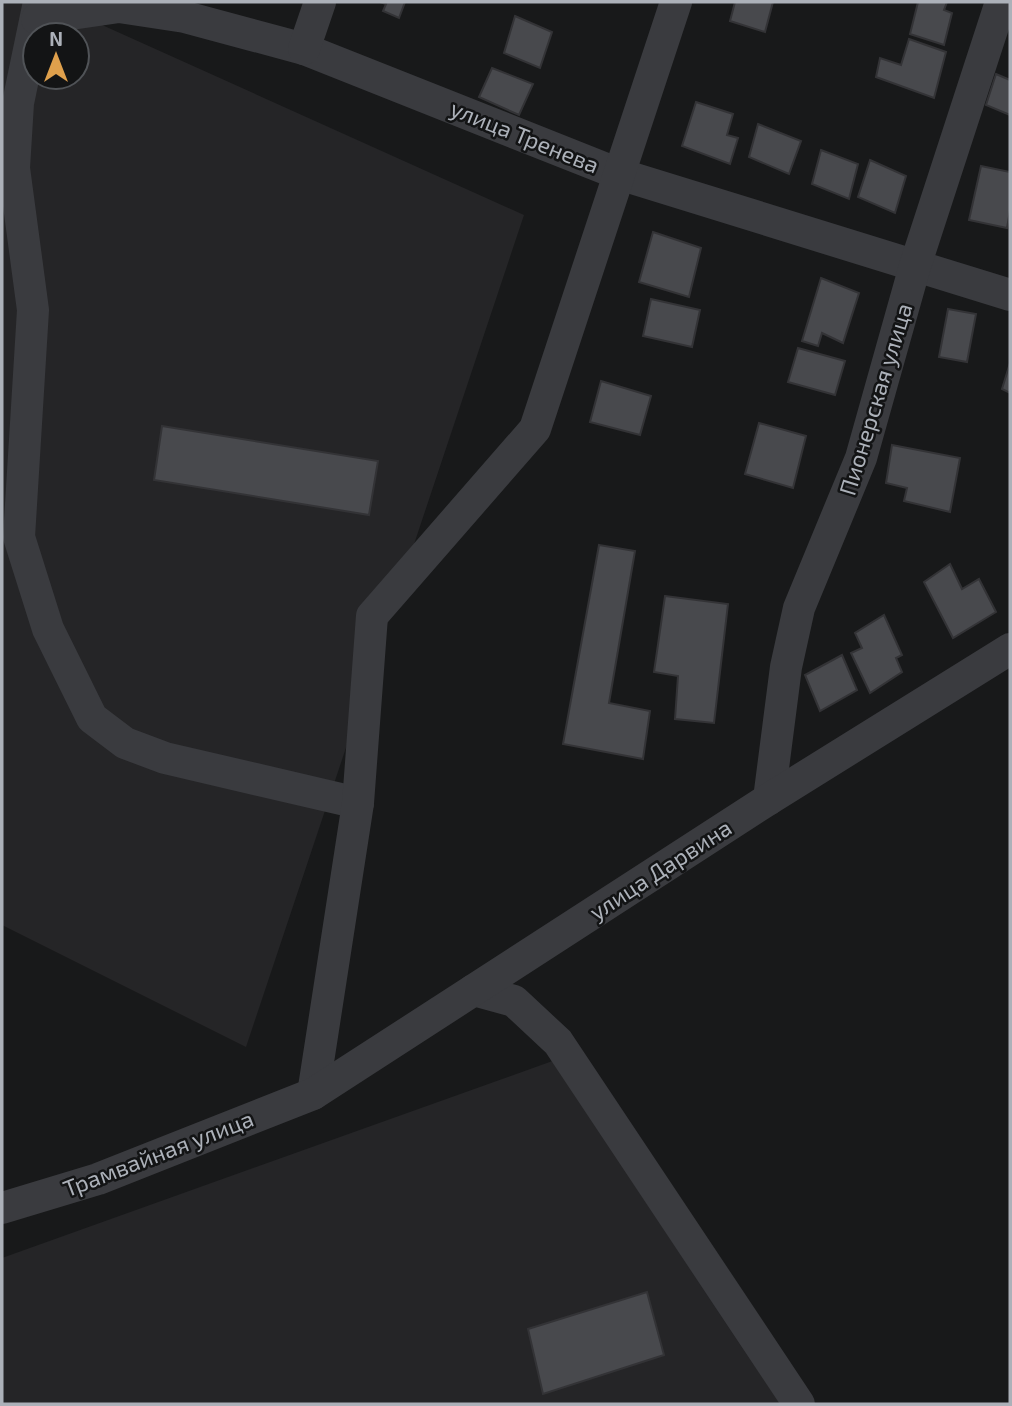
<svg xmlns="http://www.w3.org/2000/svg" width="1012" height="1406" viewBox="0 0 1012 1406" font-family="'Exo 2',sans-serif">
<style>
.built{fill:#252527;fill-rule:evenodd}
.building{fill:#48494d;stroke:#333336;stroke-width:2}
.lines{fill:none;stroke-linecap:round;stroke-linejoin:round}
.minor{stroke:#3a3b3f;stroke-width:32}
.labels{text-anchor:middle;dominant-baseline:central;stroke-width:5;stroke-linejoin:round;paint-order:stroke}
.street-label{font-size:23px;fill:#acb1b9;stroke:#131415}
</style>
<rect width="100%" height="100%" fill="#18191a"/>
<g class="built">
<path d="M2 2H51L524 215 246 1047 2 925ZM35 35H77V77H35Z"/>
<polygon points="558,1059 810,1404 2,1404 2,1258"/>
</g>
<g class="building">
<polygon points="380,2 405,2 399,18 383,11 386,4"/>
<polygon points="735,2 773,2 765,32 730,21"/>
<polygon points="918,2 947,2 944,10 952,13 944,45 910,34"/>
<polygon points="515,16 552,32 540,68 504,53"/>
<polygon points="909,39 946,52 934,98 876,77 880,58 901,65"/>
<polygon points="492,68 533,84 519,115 479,97"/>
<polygon points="996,74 1010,80 1010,120 1010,115 986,105"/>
<polygon points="696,102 733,114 727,135 738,138 730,164 682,146"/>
<polygon points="758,124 801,141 789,174 749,157"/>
<polygon points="821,150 858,164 849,199 812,184"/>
<polygon points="870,160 906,176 895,213 858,197"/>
<polygon points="981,166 1010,172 1010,211 1007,228 969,220"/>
<polygon points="653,232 701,248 689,297 639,282"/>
<polygon points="821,278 859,293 843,343 822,333 818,346 802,341"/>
<polygon points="651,299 700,310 692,347 643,336"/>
<polygon points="948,309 976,314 967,362 939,357"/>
<polygon points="798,348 845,361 835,395 788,382"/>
<polygon points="1010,363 1010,393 1002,389"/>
<polygon points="601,381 651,396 640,435 590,422"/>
<polygon points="759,423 806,436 793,488 745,474"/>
<polygon points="162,426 378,461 369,515 154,480"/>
<polygon points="892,445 960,458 950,512 904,501 907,488 886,483"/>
<polygon points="599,545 635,551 609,703 650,711 643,759 563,744"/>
<polygon points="950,564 962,589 979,579 996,612 953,638 924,582"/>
<polygon points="665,596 728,604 714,723 675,719 678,676 654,672"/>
<polygon points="884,615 902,655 896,658 902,672 870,693 851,653 862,648 855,633"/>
<polygon points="842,655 857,690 820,711 805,675"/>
<polygon points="647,1292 664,1355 543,1394 528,1329"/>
</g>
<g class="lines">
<g class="minor">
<polyline points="39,2 18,103 14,168 33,310 19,537 48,629 92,718 125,743 165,758 358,803"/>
<polyline points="37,19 119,7 185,17 304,49 619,174 1010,295"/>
<polyline points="304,49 320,2"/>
<polyline points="769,799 786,667 799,608 861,458 915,266 1001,2"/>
<polyline points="474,990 514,1001 558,1042 799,1404"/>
<polyline points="313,1094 358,803 372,616 535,429 676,2"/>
<polyline points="2,1208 98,1179 313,1094 769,799 1010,649"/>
</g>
</g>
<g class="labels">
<g class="street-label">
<text transform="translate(525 136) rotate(22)">улица Тренева</text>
<text transform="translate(875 399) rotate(-73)">Пионерская улица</text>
<text transform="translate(660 869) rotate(-33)">улица Дарвина</text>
<text transform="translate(158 1153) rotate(-21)">Трамвайная улица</text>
</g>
</g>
<rect width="1012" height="1406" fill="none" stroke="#acb1b9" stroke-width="7"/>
<g transform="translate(56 56)"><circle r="33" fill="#131415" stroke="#505357" stroke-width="2"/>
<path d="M0-5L12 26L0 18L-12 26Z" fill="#dfa04c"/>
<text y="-10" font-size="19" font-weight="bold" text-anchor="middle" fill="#acb1b9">N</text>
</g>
</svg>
